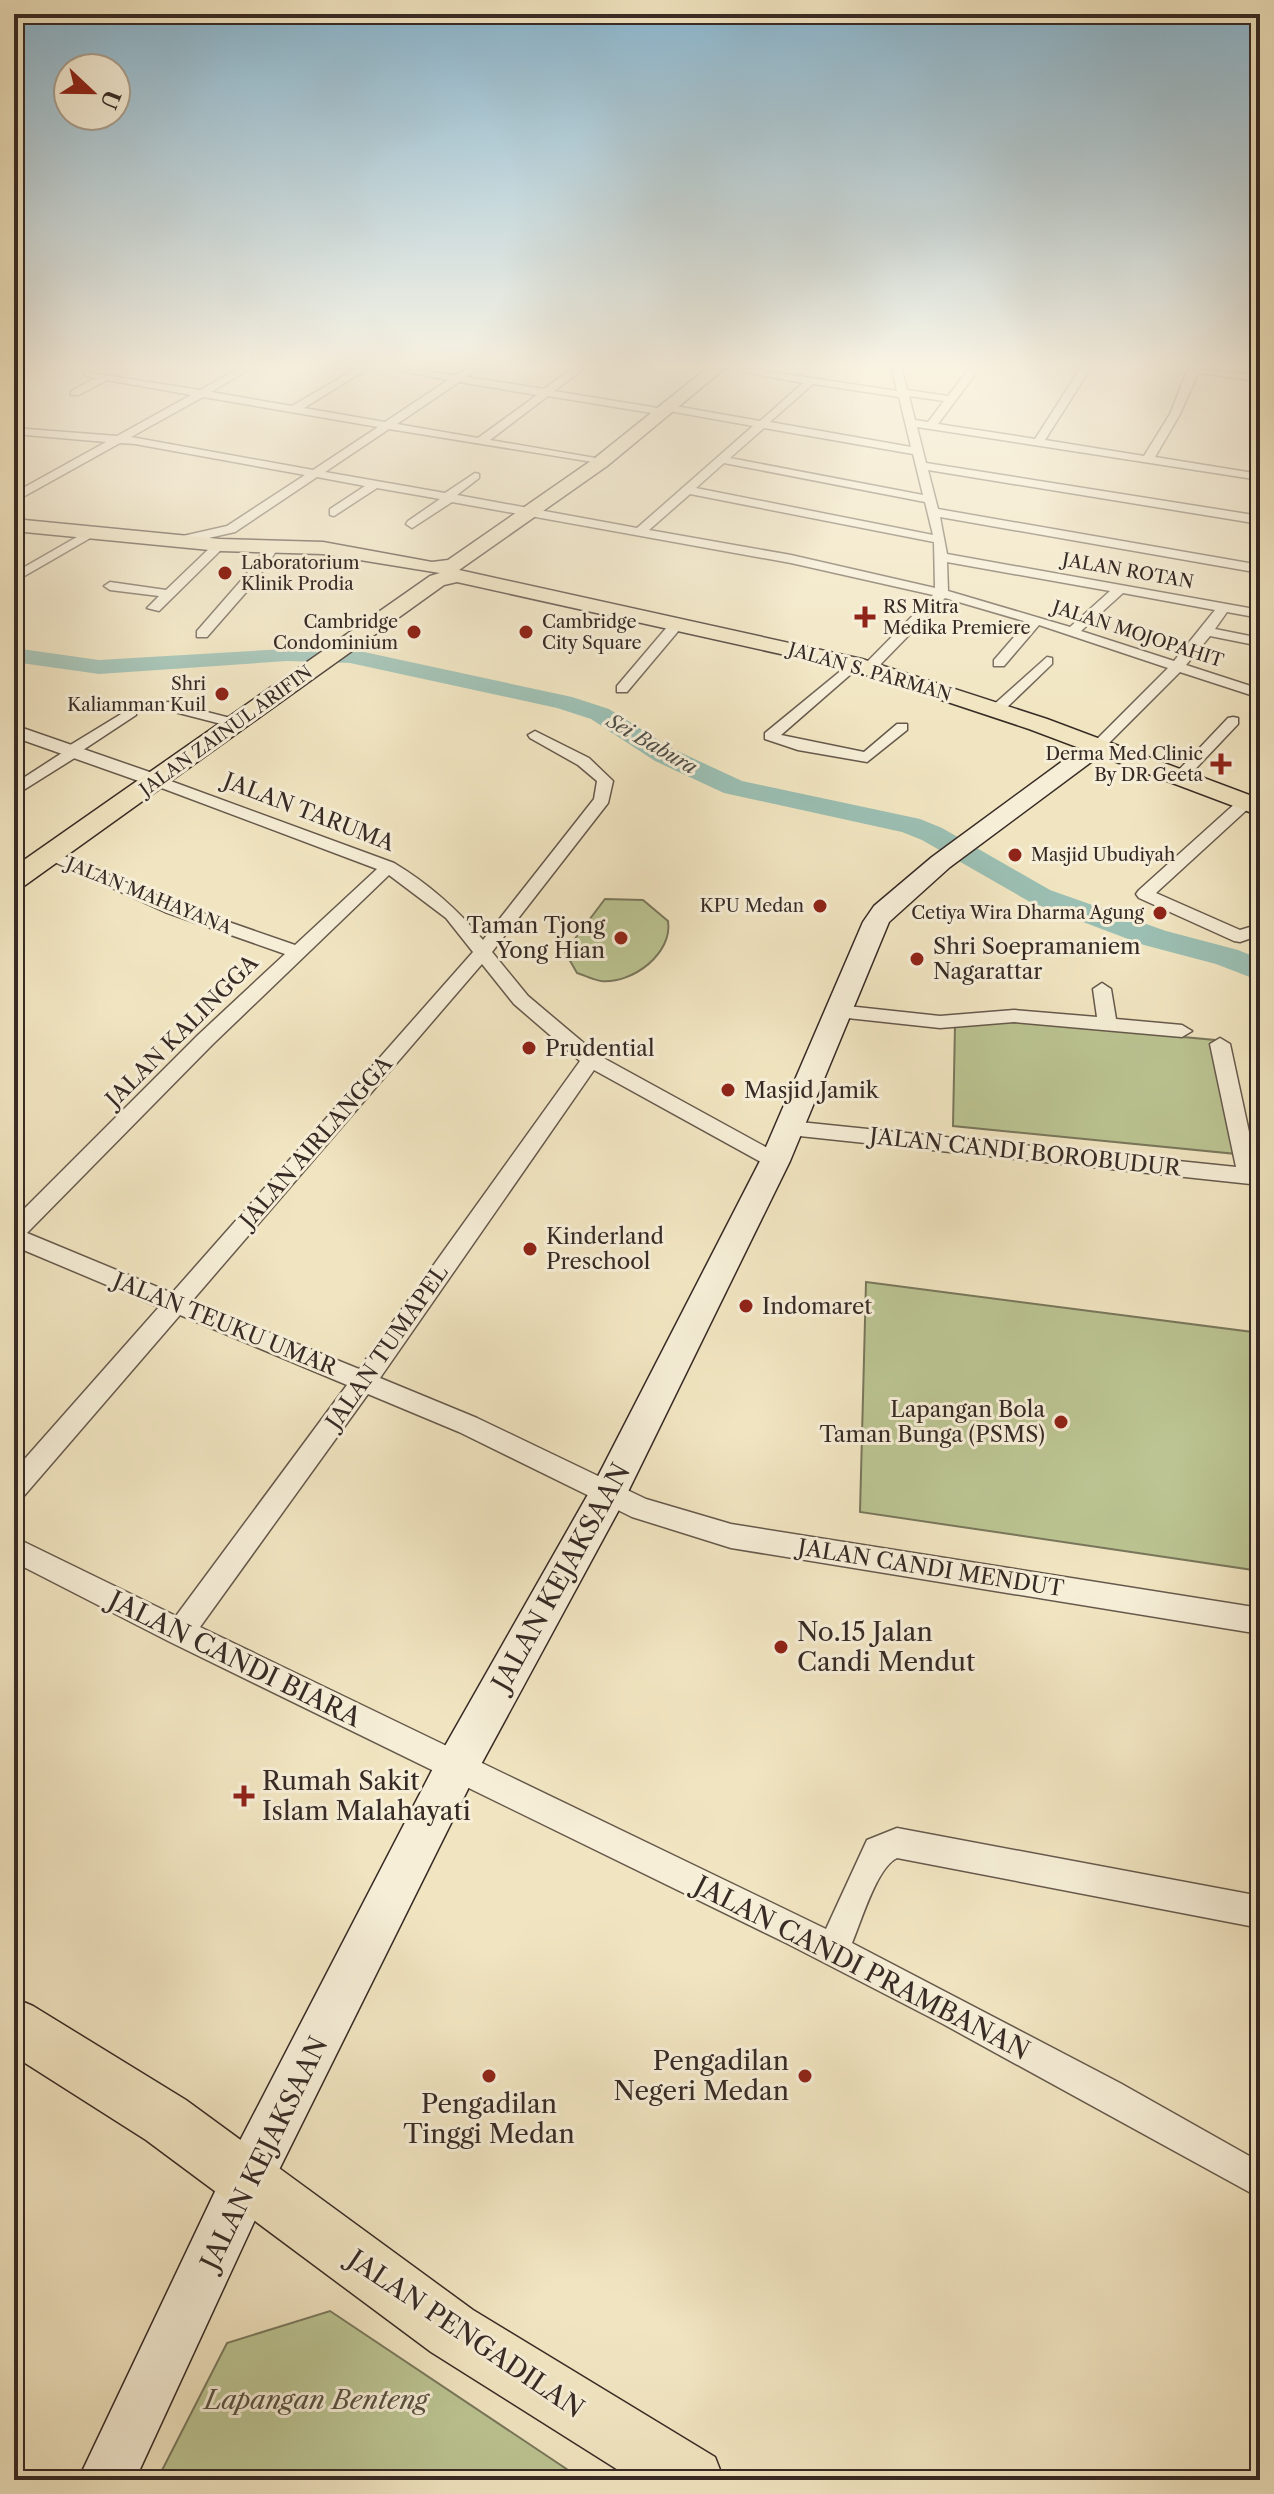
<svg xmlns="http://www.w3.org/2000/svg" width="1274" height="2494" viewBox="0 0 1274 2494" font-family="'Libre Caslon Text',serif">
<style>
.green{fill:#bbc492;stroke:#79775c;stroke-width:2}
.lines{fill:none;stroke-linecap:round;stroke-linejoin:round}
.river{fill:#9bbfb3;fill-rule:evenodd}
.minor-casing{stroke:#66594c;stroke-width:3}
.tertiary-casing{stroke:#66594c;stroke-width:3}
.secondary-casing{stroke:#372a25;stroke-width:3}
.primary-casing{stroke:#372a25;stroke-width:3}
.minor{fill:#f6eed7;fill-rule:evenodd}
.tertiary{fill:#f6eed7;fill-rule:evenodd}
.secondary{fill:#f6eed7;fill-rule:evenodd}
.primary{fill:#f1e5c1;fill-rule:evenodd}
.poi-dot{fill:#8f2418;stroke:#f6eed7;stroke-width:3}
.labels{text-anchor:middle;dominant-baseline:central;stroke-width:6;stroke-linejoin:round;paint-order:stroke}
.far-poi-label{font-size:18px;fill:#372a25;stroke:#f6eed7;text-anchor:end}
.far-street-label{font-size:18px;fill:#372a25;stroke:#f6eed7}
.far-water-label{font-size:20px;font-style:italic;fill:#504f48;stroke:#f6eed7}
.street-label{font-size:22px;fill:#372a25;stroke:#f6eed7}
.poi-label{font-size:22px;fill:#372a25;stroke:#f6eed7;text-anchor:start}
.near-street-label{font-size:26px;fill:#372a25;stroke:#f6eed7}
.near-poi-label{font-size:26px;fill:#372a25;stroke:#f6eed7;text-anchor:start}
.near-park-label{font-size:26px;font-style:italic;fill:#585040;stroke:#f6eed7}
</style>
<rect width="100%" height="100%" fill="#f1e5c1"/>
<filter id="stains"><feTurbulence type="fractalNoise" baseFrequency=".0025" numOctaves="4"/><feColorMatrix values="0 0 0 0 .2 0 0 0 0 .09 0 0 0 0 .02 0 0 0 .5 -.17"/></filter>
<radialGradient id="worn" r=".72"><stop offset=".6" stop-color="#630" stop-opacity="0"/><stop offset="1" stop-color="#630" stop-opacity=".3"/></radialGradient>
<g class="green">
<path d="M605 899 643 900 668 921C673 953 633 984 601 981 593 980 584 975 577 973L565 952Z"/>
<polygon points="988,1019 1215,1040 1237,1154 953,1126 955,1025"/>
<polygon points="866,1282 1260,1333 1260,1571 860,1512"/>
<polygon points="330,2311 583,2480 157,2480 227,2343"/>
</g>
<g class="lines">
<polygon class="river" points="318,647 350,649 572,697 609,709 673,749 742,781 920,819 942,828 1050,890 1166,931 1238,950 1260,959 1260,981 1216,964 1144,945 1030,902 922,840 902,832 724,793 655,761 591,719 557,708 350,663 287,661 99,674 14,662 14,648 99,660"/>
<defs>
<g id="minor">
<path d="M238 369H250L211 392 292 406 355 369H367L304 408 385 422 448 380 393 369 456 375 465 369H477L467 377 544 389 571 369H583L554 391 664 409 669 405 760 421 803 383 727 369H752L897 391 892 369H902L907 390 948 396 969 369H979L938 424 1035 439 1080 369H1090L1045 440 1144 456 1170 414 1188 369 1260 375V381L1198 373 1180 414 1155 457 1260 474V480L917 427 926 463 1260 516V524L928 470 938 509 1260 565V573L940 517 947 554 1260 610V618L1227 612 1215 629 1260 638V646L1210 636 1186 665 1260 689V698L1180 672 1103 749H1093V743L1168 668 1039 625 1004 666H994V660L1027 622 945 598 874 671H864V665L933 595 791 563 452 502 412 528 406 524 408 521 440 499 377 488 334 516 330 515V509L365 486 317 477 235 532 178 545 174 544V538L227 526 305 475 135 444 120 443 14 502V493L106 442 14 434V428L117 436 191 395 107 380 79 395H71V391L96 378 85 376V372L200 390ZM459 382 537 395 478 438 397 424ZM813 384 899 397 911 447 770 422ZM548 396 664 415 669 411 753 426 637 528 457 495 479 478V474L475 473 445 493 325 472 389 429 605 464V460L601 459 490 440ZM909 396 944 401 928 422 915 420ZM203 397 378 427 313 470 131 437ZM764 428 913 454 923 495 730 458ZM724 463 925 502 933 535 696 488ZM690 494 934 542 935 588 791 555 649 530ZM947 562 1110 591 1070 627 948 591ZM1123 593 1215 610 1174 661 1081 631Z"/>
<polygon points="89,530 99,533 14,582 14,573"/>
<polygon points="216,542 226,545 159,611 147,608 159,596 110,590 104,586 110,582 166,590"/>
<polygon points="269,544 279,547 255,582 207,637 197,637 197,631 245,576"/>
<polygon points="673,620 685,623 627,692 617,692 617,686"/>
<polygon points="1047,657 1052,658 1052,664 1001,713 991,713 991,707"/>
<polygon points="854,660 861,664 859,667 781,735 864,752 897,724 907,724 907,730 867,762 798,750 765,739 765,733"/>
<polygon points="168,702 242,721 244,724 237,728 163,709 163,703"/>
<polygon points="131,708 136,709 136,715 83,750 81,754 14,796 14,784 65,751 67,747"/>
<polygon points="1233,717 1238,718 1238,724 1184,781 1174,781 1174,775 1228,718"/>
<path d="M535 731 589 758 613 781 608 803 492 952 528 996 598 1055 782 1156 785 1161 782 1166H768L594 1070 380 1378 477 1418 646 1499 731 1524 1260 1608V1634L731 1548 632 1517 459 1432 368 1394 200 1627 826 1929 867 1840 897 1828 1260 1896V1928L897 1858C877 1867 861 1922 852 1943L1120 2083 1260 2162V2198L943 2024 788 1944 170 1642 14 1562V1537L176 1616 347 1385 180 1315 23 1497 14 1500V1471L159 1307 14 1246V1219L198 1035 285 954 165 912 41 856 43 852H55L177 904 295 945 377 869 151 784V778L157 776 394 863C429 884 457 909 483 940L594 799 597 781 578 765 530 738 528 735ZM389 875 446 918 473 952 172 1293 27 1233 212 1045ZM482 964 514 1004 580 1061 359 1369 192 1301Z"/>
<polygon points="1245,798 1253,803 1251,806 1156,893 1240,930 1260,924 1260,935 1240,942 1234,941 1139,898 1136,894 1139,890 1239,800"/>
<polygon points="1102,983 1111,989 1116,1019 1182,1025 1192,1031 1182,1037 1014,1022 940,1028 838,1017 829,1011 838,1005 940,1016 1014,1010 1097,1017 1093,989"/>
<polygon points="1220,1038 1230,1044 1257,1169 1260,1169 1260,1185 790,1135 783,1133 780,1128 783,1123 790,1121 1236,1167 1210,1044"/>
</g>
<polygon id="tertiary" points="14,725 164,777 167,781 157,787 150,785 14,737"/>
<polygon id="secondary" points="1098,739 1106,741 1109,746 1106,751 950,867 889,922 790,1161 621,1506 471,1783 266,2196 135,2480 78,2480 230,2160 441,1753 595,1482 760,1161 863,922 874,906 932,857 1090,741"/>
<g id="primary">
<polygon points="706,369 724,369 607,466 459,570 862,659 1047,719 1260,799 1260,816 1029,729 848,669 457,582 444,585 24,886 14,888 14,867 430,576 440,573 323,554 220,551 14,531 14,519 220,539 323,542 432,562 448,560 595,458"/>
<polygon points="14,1998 33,2006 186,2100 473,2310 715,2457 724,2480 634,2480 431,2352 146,2140 14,2056"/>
</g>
</defs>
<use href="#minor" class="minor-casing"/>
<use href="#tertiary" class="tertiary-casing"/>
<use href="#secondary" class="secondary-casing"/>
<use href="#primary" class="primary-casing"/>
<use href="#minor" class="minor"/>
<use href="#tertiary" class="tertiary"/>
<use href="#secondary" class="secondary"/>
<use href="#primary" class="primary"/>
</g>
<linearGradient id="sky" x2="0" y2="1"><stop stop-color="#89b8d3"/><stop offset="0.51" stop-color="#f9f3e3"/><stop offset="1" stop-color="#f9f3e3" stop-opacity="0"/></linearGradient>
<rect width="1274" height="718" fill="url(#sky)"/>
<g class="poi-dot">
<circle cx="225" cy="573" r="8"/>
<path d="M861 605h8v8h8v8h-8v8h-8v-8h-8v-8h8z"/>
<circle cx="414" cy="632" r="8"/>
<circle cx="526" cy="632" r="8"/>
<circle cx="222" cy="694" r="8"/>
<path d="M1217 752h8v8h8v8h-8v8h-8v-8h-8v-8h8z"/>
<circle cx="1015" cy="855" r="8"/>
<circle cx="820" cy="906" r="8"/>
<circle cx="1160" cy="913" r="8"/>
<circle cx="621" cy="938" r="8"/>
<circle cx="917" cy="959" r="8"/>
<circle cx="529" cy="1048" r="8"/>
<circle cx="728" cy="1090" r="8"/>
<circle cx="530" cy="1249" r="8"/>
<circle cx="746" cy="1306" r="8"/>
<circle cx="1061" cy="1422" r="8"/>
<circle cx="781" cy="1647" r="8"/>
<path d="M240 1784h8v8h8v8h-8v8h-8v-8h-8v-8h8z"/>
<circle cx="489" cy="2076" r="8"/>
<circle cx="805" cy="2076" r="8"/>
</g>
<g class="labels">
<g class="far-poi-label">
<text x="241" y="563" text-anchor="start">Laboratorium<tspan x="241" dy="21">Klinik Prodia</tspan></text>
<text x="883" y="607" text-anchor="start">RS Mitra<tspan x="883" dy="21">Medika Premiere</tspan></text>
<text x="398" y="622">Cambridge<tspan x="398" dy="21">Condominium</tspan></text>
<text x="542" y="622" text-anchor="start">Cambridge<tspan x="542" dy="21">City Square</tspan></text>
<text x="206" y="684">Shri<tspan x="206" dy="21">Kaliamman Kuil</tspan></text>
<text x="1203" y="754">Derma Med Clinic<tspan x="1203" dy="21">By DR Geeta</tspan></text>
<text x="1031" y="855" text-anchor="start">Masjid Ubudiyah</text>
<text x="804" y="906">KPU Medan</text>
<text x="1144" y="913">Cetiya Wira Dharma Agung</text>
</g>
<g class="far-street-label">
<text transform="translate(1128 571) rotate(10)">JALAN ROTAN</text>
<text transform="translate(1138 634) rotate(18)">JALAN MOJOPAHIT</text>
<text transform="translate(870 672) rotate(16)">JALAN S. PARMAN</text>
<text transform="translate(226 731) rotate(-36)">JALAN ZAINUL ARIFIN</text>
<text transform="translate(149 896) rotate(22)">JALAN MAHAYANA</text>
</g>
<g class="far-water-label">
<text transform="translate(652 744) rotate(30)">Sei Babura</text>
</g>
<g class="street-label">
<text transform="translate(309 812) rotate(21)">JALAN TARUMA</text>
<text transform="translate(182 1031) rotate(-45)">JALAN KALINGGA</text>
<text transform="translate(316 1142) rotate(-49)">JALAN AIRLANGGA</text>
<text transform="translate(1025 1152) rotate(6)">JALAN CANDI BOROBUDUR</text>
<text transform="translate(225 1324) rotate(22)">JALAN TEUKU UMAR</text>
<text transform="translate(387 1347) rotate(-55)">JALAN TUMAPEL</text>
<text transform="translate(931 1568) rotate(9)">JALAN CANDI MENDUT</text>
</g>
<g class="poi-label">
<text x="605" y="925" text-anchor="end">Taman Tjong<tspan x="605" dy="25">Yong Hian</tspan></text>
<text x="933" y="946">Shri Soepramaniem<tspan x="933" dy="25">Nagarattar</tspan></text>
<text x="545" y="1048">Prudential</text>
<text x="744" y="1090">Masjid Jamik</text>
<text x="546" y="1236">Kinderland<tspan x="546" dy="25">Preschool</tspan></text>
<text x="762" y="1306">Indomaret</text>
<text x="1045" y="1409" text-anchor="end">Lapangan Bola<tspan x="1045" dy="25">Taman Bunga (PSMS)</tspan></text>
</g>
<g class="near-street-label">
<text transform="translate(561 1577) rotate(-61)">JALAN KEJAKSAAN</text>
<text transform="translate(235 1659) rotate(26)">JALAN CANDI BIARA</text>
<text transform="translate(862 1968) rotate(27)">JALAN CANDI PRAMBANAN</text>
<text transform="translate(264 2153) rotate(-64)">JALAN KEJAKSAAN</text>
<text transform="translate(466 2334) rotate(34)">JALAN PENGADILAN</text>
</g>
<g class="near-poi-label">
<text x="797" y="1632">No.15 Jalan<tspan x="797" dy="30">Candi Mendut</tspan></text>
<text x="262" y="1781">Rumah Sakit<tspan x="262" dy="30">Islam Malahayati</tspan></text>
<text x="789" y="2061" text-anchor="end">Pengadilan<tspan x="789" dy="30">Negeri Medan</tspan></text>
<text x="489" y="2104" text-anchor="middle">Pengadilan<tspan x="489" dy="30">Tinggi Medan</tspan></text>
</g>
<g class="near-park-label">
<text x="316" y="2400">Lapangan Benteng</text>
</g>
</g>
<rect width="1274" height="2494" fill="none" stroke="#f1e5c1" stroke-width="48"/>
<rect x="16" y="16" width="1242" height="2462" fill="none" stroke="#372a25" stroke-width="4"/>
<rect x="24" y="24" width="1226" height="2446" fill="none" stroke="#372a25" stroke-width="2"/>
<g transform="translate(92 92) rotate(112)"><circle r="38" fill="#f6eed7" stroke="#aaa090" stroke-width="2"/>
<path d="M0-6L14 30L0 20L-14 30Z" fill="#8f2418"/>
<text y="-12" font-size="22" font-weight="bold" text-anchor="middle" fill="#372a25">U</text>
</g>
<rect width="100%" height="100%" filter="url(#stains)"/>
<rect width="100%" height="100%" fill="url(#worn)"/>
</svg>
